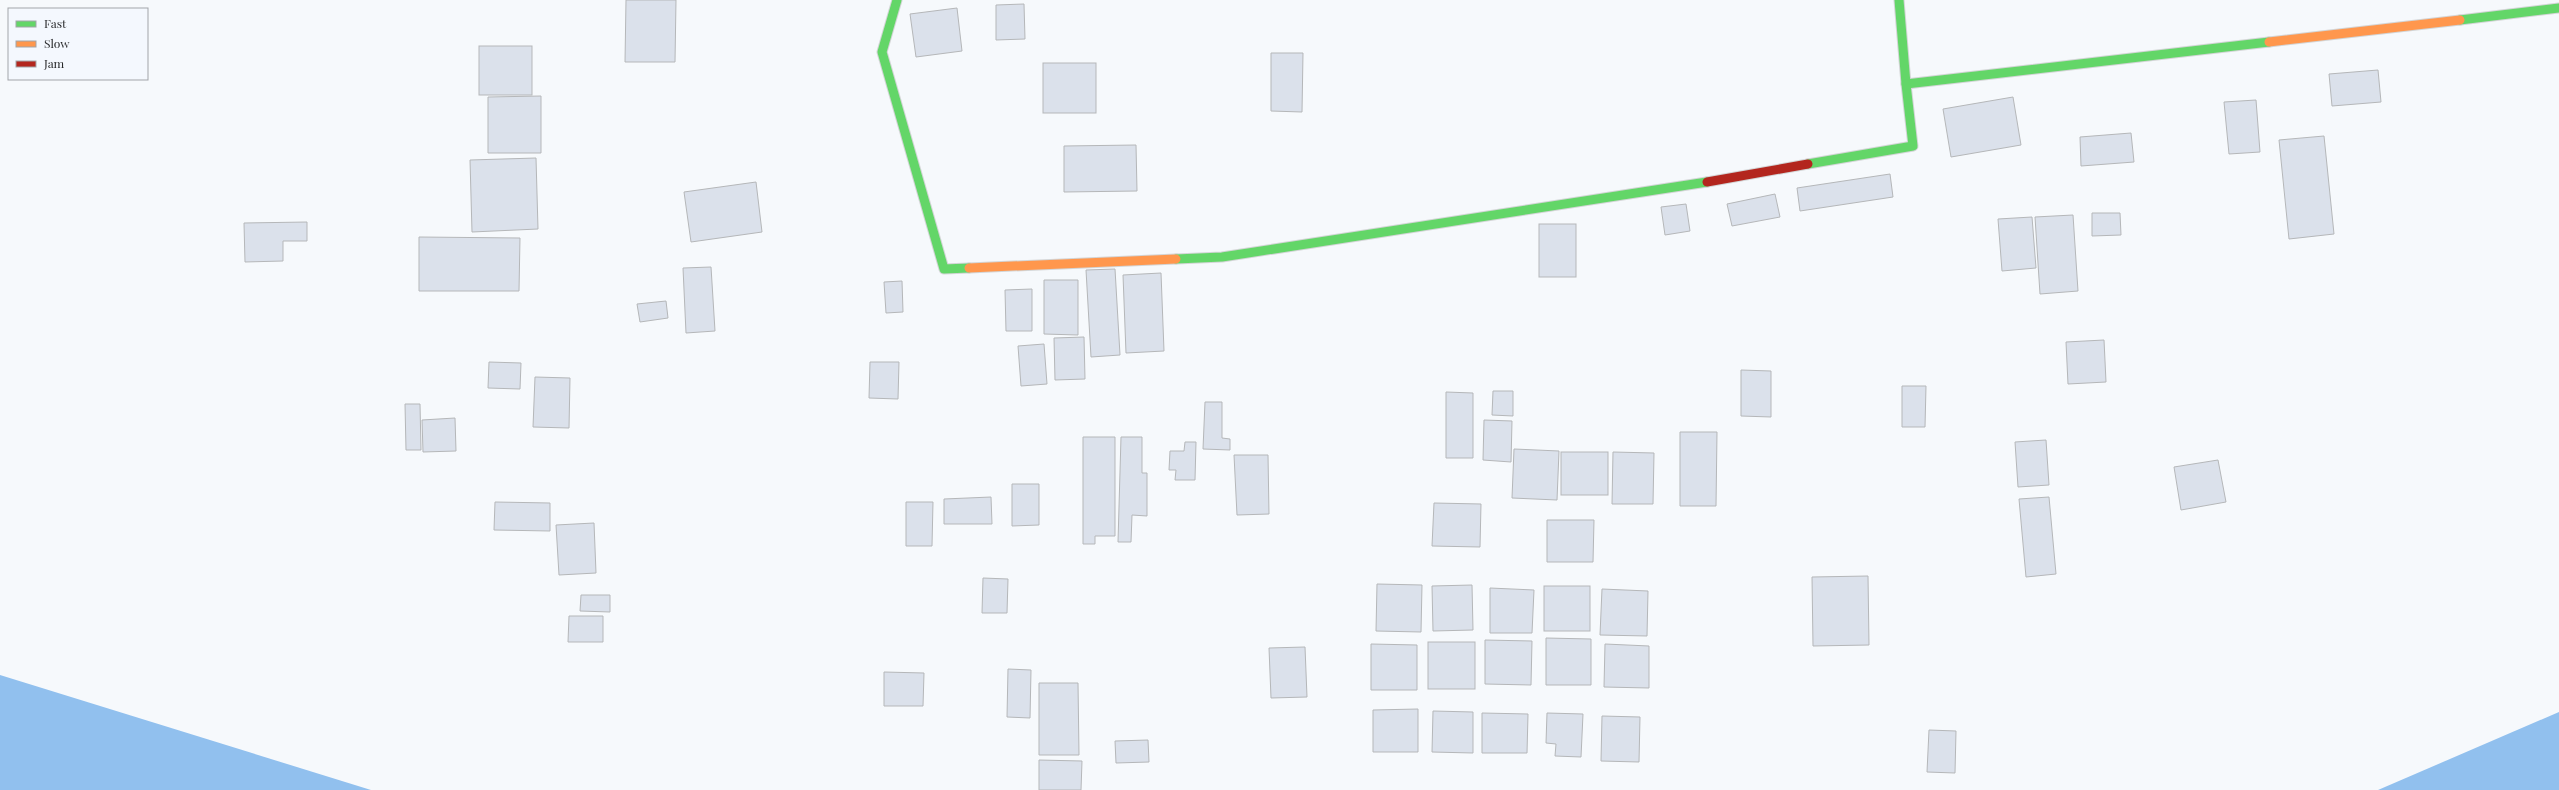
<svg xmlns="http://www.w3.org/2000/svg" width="2559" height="790" viewBox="0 0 2559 790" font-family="'Playfair Display',serif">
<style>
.water{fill:#91c0ee}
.building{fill:#dbe1eb;stroke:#b5b7b9}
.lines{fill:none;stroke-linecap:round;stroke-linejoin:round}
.fast-casing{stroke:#d3d5d6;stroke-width:11}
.slow-casing{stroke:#d3d5d6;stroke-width:11}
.jam-casing{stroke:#d3d5d6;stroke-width:11}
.fast{stroke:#63d668;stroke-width:9}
.slow{stroke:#ff974d;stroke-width:9}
.jam{stroke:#b3261e;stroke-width:9}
</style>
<rect width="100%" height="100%" fill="#f6f9fc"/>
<g class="water">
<polygon points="0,675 371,790 0,790"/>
<polygon points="2559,712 2559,790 2378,790"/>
</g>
<g class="building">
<polygon points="626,0 676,0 675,62 625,62"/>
<polygon points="1024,4 1025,39 996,40 996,5"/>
<polygon points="957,8 962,51 916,57 910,14"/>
<rect x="479" y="46" width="53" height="49"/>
<polygon points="1271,53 1303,53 1302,112 1271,111"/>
<rect x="1043" y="63" width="53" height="50"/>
<polygon points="2378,70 2381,102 2332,106 2329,74"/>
<polygon points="541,96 541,153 488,153 488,97"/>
<polygon points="2013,97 2021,145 1951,157 1943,109"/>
<polygon points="2256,100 2260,152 2229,154 2224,102"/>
<polygon points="2131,133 2134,162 2081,166 2080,137"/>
<polygon points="2324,136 2334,234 2289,239 2279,140"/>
<polygon points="1136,145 1137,191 1064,192 1064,146"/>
<polygon points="536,158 538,229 472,232 470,160"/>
<polygon points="1890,174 1893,197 1800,211 1797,188"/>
<polygon points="756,182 762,232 691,242 684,192"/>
<polygon points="1775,194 1780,217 1732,226 1727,204"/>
<polygon points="1686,204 1690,231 1665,235 1661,207"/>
<polygon points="2092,213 2120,213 2121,235 2092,236"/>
<polygon points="2073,215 2078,291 2040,294 2035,217"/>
<polygon points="2032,217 2036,268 2002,271 1998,219"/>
<polygon points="307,222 307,241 283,241 283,261 245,262 244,223"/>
<rect x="1539" y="224" width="37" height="53"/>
<polygon points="419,237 520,238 519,291 419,291"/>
<polygon points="711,267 715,331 686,333 683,268"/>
<polygon points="1115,269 1120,355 1091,357 1086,270"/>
<polygon points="1161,273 1164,351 1126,353 1123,275"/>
<polygon points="1044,280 1078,280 1078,335 1044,334"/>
<polygon points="902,281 903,312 886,313 884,282"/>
<polygon points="1032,289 1032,331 1006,331 1005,290"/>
<polygon points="666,301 668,318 640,322 637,304"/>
<polygon points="1084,337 1085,379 1055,380 1054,338"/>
<polygon points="2104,340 2106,382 2068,384 2066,342"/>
<polygon points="1044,344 1047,384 1021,386 1018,346"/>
<polygon points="489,362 521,363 520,389 488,388"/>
<polygon points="870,362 899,362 898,399 869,398"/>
<polygon points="1741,370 1771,371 1771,417 1741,416"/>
<polygon points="535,377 570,378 569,428 533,427"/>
<polygon points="1902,386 1926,386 1925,427 1902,427"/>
<polygon points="1493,391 1513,391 1513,416 1492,415"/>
<polygon points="1446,392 1473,393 1473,458 1446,458"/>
<polygon points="1205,402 1222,402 1222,438 1230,439 1230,450 1203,449"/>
<polygon points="405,404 420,404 421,450 406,450"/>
<polygon points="455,418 456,451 423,452 422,420"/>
<polygon points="1484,420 1512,421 1511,462 1483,460"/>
<polygon points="1680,432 1717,432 1716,506 1680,506"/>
<polygon points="1083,437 1115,437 1115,536 1095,536 1095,544 1083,544"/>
<polygon points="1121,437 1142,437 1142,473 1147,473 1147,516 1132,515 1131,542 1118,542"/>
<polygon points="2046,440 2049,485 2018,487 2015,442"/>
<polygon points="1185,442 1196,442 1195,480 1175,480 1176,470 1169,470 1170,451 1184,451"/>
<polygon points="1514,449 1559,451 1557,500 1512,498"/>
<rect x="1561" y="452" width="47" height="43"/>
<polygon points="1613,452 1654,453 1653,504 1612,504"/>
<polygon points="1234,455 1268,455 1269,514 1237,515"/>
<polygon points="2218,460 2226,502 2181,510 2174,467"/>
<polygon points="1012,484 1039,484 1039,525 1012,526"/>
<polygon points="991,497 992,524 944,524 944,499"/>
<polygon points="2049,497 2056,574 2026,577 2019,499"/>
<polygon points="495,502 550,503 550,531 494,530"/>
<polygon points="906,502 933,502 932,546 906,546"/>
<polygon points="1434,503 1481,504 1480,547 1432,546"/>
<polygon points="1547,520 1594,520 1593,562 1547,562"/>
<polygon points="594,523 596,573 559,575 556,525"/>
<polygon points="1868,576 1869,645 1813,646 1812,577"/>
<polygon points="983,578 1008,579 1007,613 982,613"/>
<polygon points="1377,584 1422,585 1421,632 1376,631"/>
<polygon points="1472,585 1473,630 1433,631 1432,586"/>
<rect x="1544" y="586" width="46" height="45"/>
<polygon points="1490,588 1534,590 1532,633 1490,633"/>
<polygon points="1602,589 1648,591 1647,636 1600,635"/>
<polygon points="581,595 610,595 610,612 580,611"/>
<polygon points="569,616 603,616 603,642 568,642"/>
<polygon points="1546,638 1591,639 1591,685 1546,685"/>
<polygon points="1485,640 1532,641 1531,685 1485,684"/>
<rect x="1428" y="642" width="47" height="47"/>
<polygon points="1371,644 1417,645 1417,690 1371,690"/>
<polygon points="1605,644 1649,646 1649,688 1604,687"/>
<polygon points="1305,647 1307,697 1271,698 1269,648"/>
<polygon points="1008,669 1031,670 1030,718 1007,717"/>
<polygon points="884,672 924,673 923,706 884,706"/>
<polygon points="1039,683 1078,683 1079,755 1039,755"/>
<polygon points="1418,709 1418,752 1373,752 1373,710"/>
<polygon points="1433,711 1473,712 1473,753 1432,752"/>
<polygon points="1482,713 1528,714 1527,753 1482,753"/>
<polygon points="1547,713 1583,714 1581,757 1555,756 1556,744 1546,743"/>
<polygon points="1602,716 1640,717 1639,762 1601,761"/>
<polygon points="1929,730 1956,731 1955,773 1927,772"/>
<polygon points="1148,740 1149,762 1116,763 1115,741"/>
<polygon points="1039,760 1082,761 1081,790 1039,790"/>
</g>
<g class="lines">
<defs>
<g id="fast">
<polyline points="897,0 882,52 944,269 969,268"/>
<polyline points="1899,0 1906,84 2269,42"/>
<polyline points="2460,20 2559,8"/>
<polyline points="1808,164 1913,146 1906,84"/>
<polyline points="1176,259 1222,257 1707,182"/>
</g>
<g id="slow">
<polyline points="2269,42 2460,20"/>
<polyline points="969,268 1176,259"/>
</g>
<polyline id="jam" points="1707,182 1808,164"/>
</defs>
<use href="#fast" class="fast-casing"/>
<use href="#slow" class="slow-casing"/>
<use href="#jam" class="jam-casing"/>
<use href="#fast" class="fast"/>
<use href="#slow" class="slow"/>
<use href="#jam" class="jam"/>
</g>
<rect x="8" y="8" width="140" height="72" fill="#f4f8fe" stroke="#a2a5a9"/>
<rect x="16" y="21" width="20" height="6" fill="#63d668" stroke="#a2a5a9"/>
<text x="44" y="28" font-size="12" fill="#27282a">Fast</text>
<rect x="16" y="41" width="20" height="6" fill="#ff974d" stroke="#a2a5a9"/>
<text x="44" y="48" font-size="12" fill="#27282a">Slow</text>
<rect x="16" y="61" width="20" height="6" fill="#b3261e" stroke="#a2a5a9"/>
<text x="44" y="68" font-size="12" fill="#27282a">Jam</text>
</svg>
